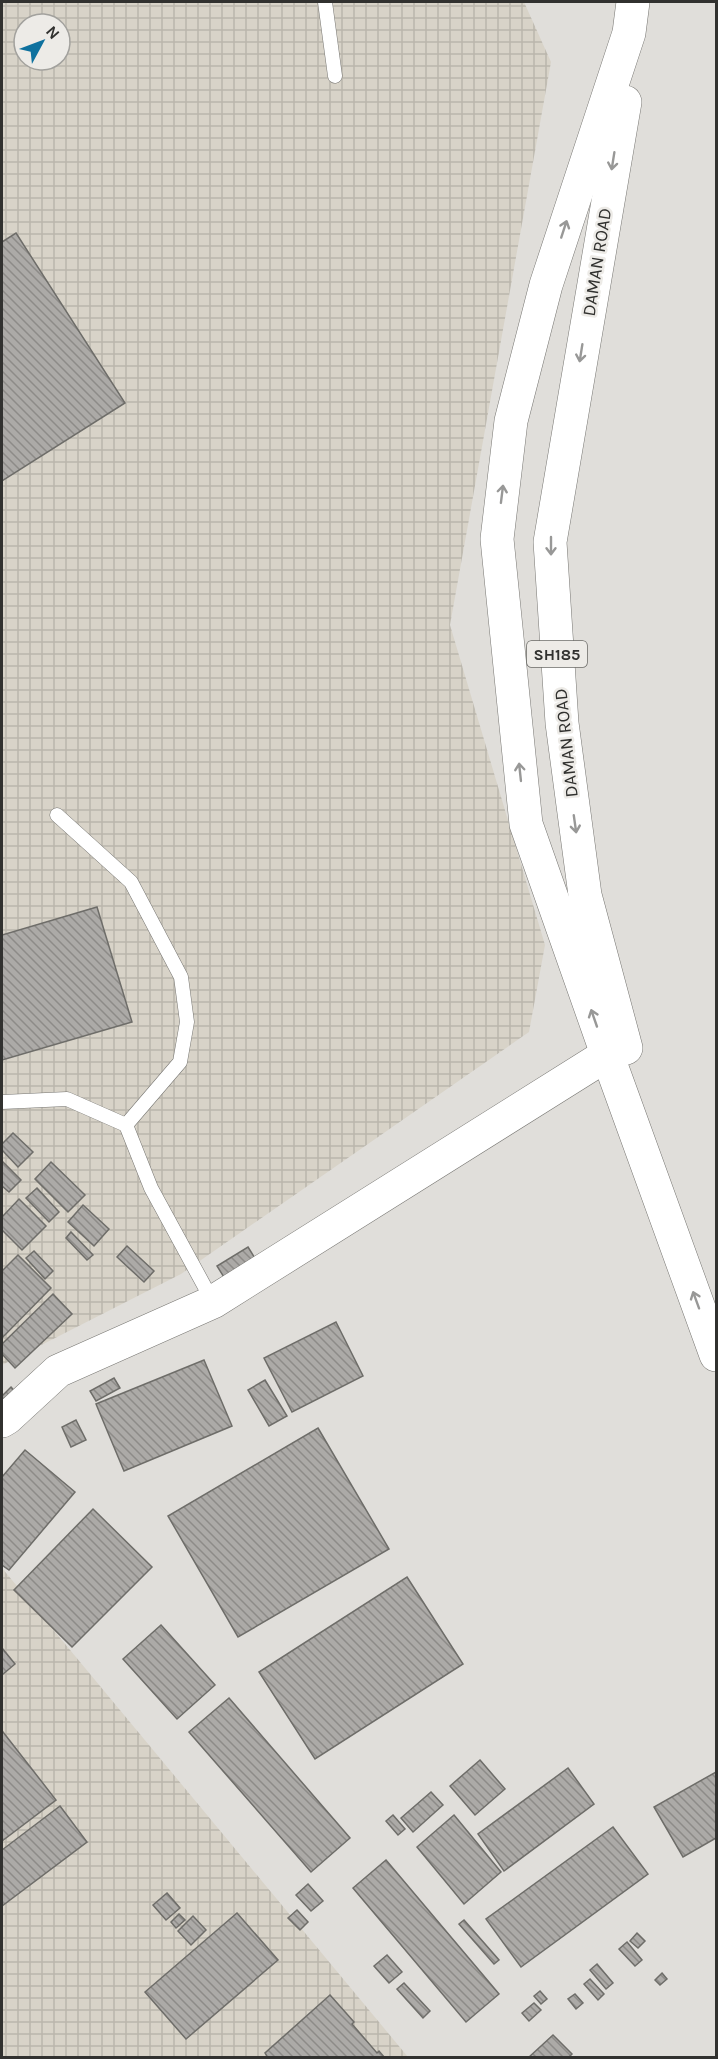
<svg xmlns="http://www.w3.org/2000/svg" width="718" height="2059" viewBox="0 0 718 2059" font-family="Karla,sans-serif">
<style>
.industrial{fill:url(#industrial-grid);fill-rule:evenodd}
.building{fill:url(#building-back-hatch);stroke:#6e6d69;stroke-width:1.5}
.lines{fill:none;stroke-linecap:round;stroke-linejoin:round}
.service-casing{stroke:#777672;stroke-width:15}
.tertiary-casing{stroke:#777672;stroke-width:34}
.primary-casing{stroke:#777672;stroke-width:34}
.service{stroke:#fff;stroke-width:14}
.tertiary{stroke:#fff;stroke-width:33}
.primary{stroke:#fff;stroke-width:33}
.oneway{stroke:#989897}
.labels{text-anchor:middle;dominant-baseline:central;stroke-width:5;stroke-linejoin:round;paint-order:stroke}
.shield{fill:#edebe7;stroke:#696966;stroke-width:1.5}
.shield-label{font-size:16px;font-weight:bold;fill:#31312f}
.street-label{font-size:18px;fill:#31312f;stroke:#edebe7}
</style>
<defs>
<pattern id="industrial-grid" width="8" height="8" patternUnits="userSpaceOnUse" patternTransform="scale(1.5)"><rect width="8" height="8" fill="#d8d3c8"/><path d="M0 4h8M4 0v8" fill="none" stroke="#bab6ac"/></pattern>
<pattern id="building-back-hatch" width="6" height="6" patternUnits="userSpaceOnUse" patternTransform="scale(1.5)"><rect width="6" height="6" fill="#acaaa7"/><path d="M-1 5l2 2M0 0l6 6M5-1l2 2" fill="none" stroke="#8d8b88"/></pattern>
</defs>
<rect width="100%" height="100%" fill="#e0deda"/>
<g class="industrial">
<path d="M2 2H524L551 62 450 625 545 945 529 1032 181 1274 2 1365ZM24 24H60V60H24Z"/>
<polygon points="2,1568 408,2057 2,2057"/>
</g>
<g class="building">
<polygon points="16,233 125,403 2,481 2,242"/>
<polygon points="97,907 132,1022 2,1060 2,935"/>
<polygon points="13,1133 33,1152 18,1167 2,1150 2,1144"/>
<polygon points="2,1161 21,1180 9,1192 2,1186"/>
<polygon points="51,1162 85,1195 68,1212 35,1179"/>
<polygon points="37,1188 59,1212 49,1222 26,1198"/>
<polygon points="19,1199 46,1226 22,1250 2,1230 2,1217"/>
<polygon points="83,1205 109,1229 94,1246 68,1222"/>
<polygon points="71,1232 93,1255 87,1260 66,1238"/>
<polygon points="127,1246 154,1271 144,1282 117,1257"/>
<polygon points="248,1247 258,1263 227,1282 217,1266"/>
<polygon points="34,1251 53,1271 45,1279 26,1258"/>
<polygon points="18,1255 51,1288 2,1338 2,1271"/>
<polygon points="53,1294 72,1314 15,1368 2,1354 2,1344"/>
<polygon points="336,1322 363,1376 292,1412 264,1358"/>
<polygon points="204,1360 232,1426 124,1471 96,1404"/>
<polygon points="114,1378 120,1388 96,1401 90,1391"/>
<polygon points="265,1380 287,1416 269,1426 248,1390"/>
<polygon points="11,1387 18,1395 2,1409 2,1396"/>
<polygon points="76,1420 86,1440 71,1447 62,1427"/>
<polygon points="318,1428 389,1549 238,1637 168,1516"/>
<polygon points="25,1450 75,1492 9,1570 2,1565 2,1477"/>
<polygon points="93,1509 152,1567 72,1647 14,1590"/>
<polygon points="407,1577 463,1664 315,1759 259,1672"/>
<polygon points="161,1625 215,1685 177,1719 123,1659"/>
<polygon points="2,1648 15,1664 2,1675"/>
<polygon points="229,1698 350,1838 311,1872 189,1732"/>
<polygon points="3,1732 56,1800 2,1841 2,1733"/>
<polygon points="480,1760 505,1789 475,1815 450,1786"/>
<polygon points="568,1768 594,1804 504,1871 478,1834"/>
<polygon points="716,1772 716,1838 683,1857 654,1807"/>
<polygon points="431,1792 443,1805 413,1832 401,1818"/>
<polygon points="60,1806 87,1842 2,1906 2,1850"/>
<polygon points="393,1815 405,1829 398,1835 386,1821"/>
<polygon points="454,1815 501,1872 464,1904 417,1847"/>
<polygon points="613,1827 648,1874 521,1967 486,1919"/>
<polygon points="386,1860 499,1994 466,2022 353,1888"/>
<polygon points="308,1884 323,1901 311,1911 296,1895"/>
<polygon points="167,1893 180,1908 166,1920 153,1905"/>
<polygon points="297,1910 308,1922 300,1930 288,1918"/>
<polygon points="237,1913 278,1960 186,2039 145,1992"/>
<polygon points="179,1914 185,1920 176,1928 171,1922"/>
<polygon points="193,1916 206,1930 191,1945 178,1931"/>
<polygon points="464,1920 499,1960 494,1964 459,1924"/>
<polygon points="637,1933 645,1941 638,1948 630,1941"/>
<polygon points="627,1942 642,1960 635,1966 619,1949"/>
<polygon points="387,1955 402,1972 389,1983 374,1966"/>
<polygon points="597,1964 613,1983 606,1989 590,1970"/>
<polygon points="662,1973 667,1979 660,1985 655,1980"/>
<polygon points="590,1979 604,1994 598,2000 584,1984"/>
<polygon points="404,1983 430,2011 423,2018 397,1989"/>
<polygon points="540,1991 547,1999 541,2004 534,1996"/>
<polygon points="575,1994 583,2003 576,2009 568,1999"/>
<polygon points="330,1995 354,2022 352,2024 377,2053 379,2051 385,2058 268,2058 265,2053"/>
<polygon points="534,2003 541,2010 529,2021 522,2013"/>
<polygon points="553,2035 572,2054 568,2058 528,2058"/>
</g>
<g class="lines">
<defs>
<g id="service">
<polyline points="325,2 335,76"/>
<polyline points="57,815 131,882 181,977 187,1022 180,1062 126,1125 151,1188 213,1302"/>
<polyline points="2,1102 67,1099 126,1125"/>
</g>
<polyline id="tertiary" points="2,1421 7,1418 58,1371 213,1302 624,1044"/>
<g id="primary">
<polyline points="633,2 629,33 546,285 511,421 497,539 526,824 607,1054 716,1355"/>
<polyline points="625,102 550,542 562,723 585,895 626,1048"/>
</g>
</defs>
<use href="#service" class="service-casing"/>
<use href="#tertiary" class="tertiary-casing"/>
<use href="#primary" class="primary-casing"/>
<use href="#service" class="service"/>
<use href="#tertiary" class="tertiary"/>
<use href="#primary" class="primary"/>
</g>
<defs><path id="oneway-shaft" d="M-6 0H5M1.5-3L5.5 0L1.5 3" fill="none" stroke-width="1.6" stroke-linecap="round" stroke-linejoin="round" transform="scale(1.5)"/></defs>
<g class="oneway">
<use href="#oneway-shaft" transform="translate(613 161) rotate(99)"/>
<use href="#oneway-shaft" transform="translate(564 229) rotate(-72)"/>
<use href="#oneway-shaft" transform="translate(581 353) rotate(99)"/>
<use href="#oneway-shaft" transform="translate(502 494) rotate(-83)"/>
<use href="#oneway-shaft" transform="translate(551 546) rotate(90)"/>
<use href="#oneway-shaft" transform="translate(520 772) rotate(-96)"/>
<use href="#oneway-shaft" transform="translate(575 824) rotate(82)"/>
<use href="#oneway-shaft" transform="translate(594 1018) rotate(-109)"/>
<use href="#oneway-shaft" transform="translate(696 1300) rotate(-110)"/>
</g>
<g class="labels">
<rect class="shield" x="527" y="641" width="60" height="26" rx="4.5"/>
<g class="shield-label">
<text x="557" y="654">SH185</text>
</g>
<g class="street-label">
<text transform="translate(597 262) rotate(-81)">DAMAN ROAD</text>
<text transform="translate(566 743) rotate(-96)">DAMAN ROAD</text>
</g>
</g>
<rect width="718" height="2059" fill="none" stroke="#31312f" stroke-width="6"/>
<g transform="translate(42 42) rotate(49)"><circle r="28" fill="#edebe7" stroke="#a2a19d" stroke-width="1.5"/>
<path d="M0-4.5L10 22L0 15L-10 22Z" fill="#0e719e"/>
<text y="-9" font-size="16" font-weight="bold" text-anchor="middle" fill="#31312f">N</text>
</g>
</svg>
